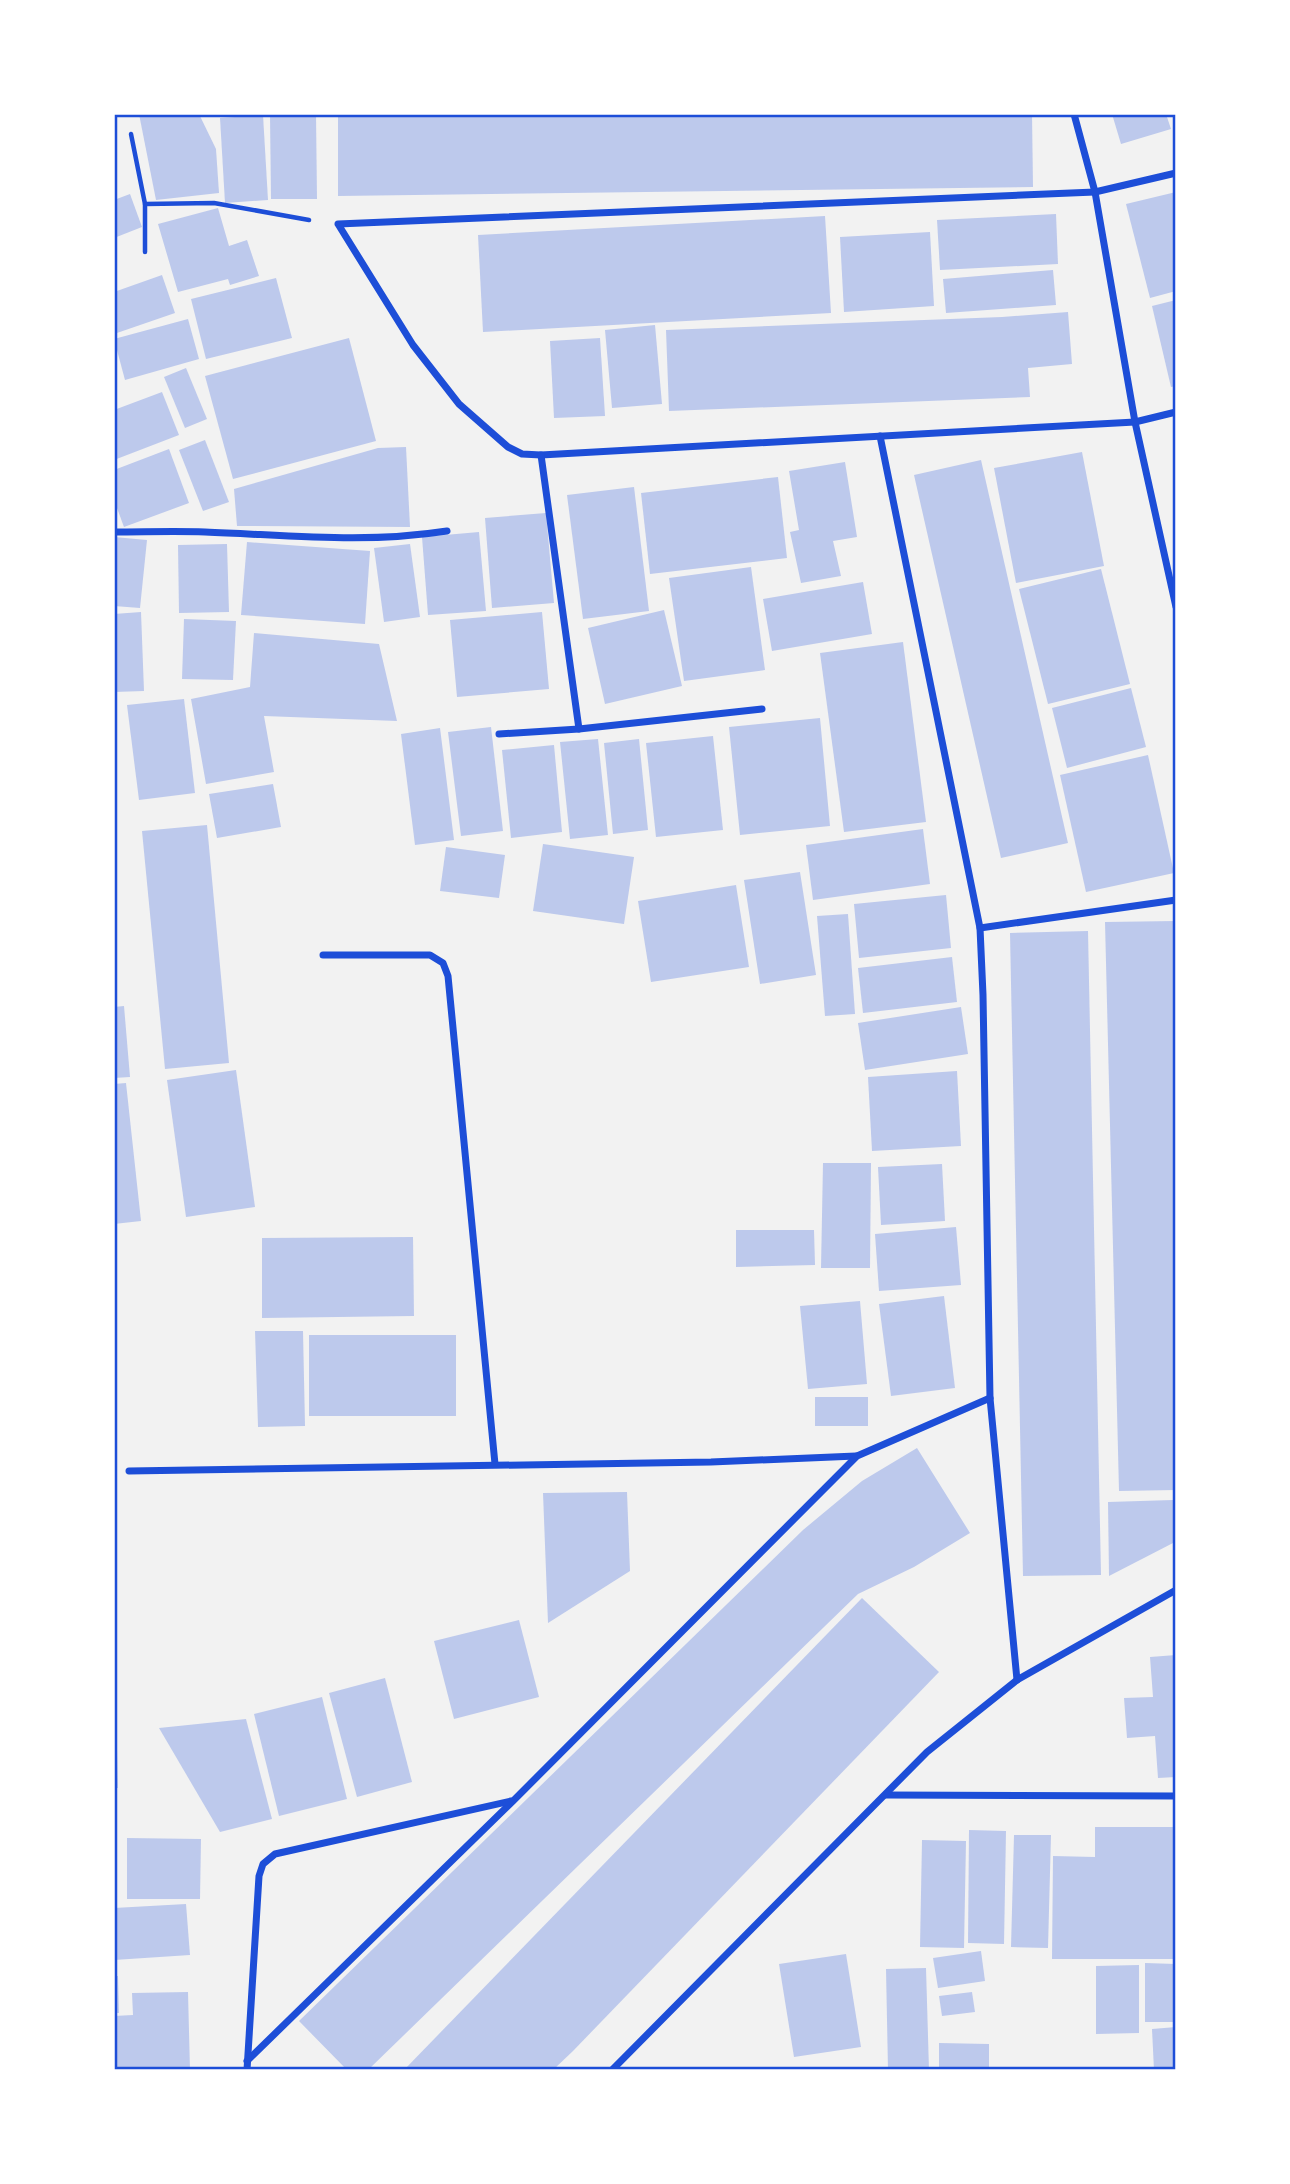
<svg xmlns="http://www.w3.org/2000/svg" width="1290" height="2184" viewBox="0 0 1290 2184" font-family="Roboto,sans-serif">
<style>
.building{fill:#bdc9ec}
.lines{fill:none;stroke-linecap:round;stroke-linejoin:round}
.path{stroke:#1d4ed8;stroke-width:4.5}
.minor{stroke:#1d4ed8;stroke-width:7}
.neatline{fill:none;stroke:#1d4ed8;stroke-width:2.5}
</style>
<rect width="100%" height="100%" fill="#f2f2f2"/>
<g class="building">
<polygon points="139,114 199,114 216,149 219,193 156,200"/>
<polygon points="316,114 317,199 271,199 270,115"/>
<polygon points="338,114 1032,114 1033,187 338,196"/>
<polygon points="1112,114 1166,114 1171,129 1121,144"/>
<polygon points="263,115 268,200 225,203 220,118"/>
<polygon points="1176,192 1176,291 1150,298 1126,204"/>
<polygon points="130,194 142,227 114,238 114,200"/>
<polygon points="218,208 229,246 247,240 259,276 230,285 228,279 178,292 158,224"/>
<polygon points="1056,214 1058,264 940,270 937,220"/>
<polygon points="825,216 831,313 483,332 478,235"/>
<polygon points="930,232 934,306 844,312 840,237"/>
<polygon points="1053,270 1056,305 946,313 943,279"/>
<polygon points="162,275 175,313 114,334 114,292"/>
<polygon points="276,278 292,338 206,359 191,299"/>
<polygon points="1176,300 1176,386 1171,387 1152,306"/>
<polygon points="1068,312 1072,364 1028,368 1030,397 669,411 666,330 1002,317"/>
<polygon points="188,319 199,359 125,380 114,339"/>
<polygon points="655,325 662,404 612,408 605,330"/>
<polygon points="349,338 376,441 233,479 205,376"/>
<polygon points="600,338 605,416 554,418 550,341"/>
<polygon points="186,368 207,419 185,428 164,377"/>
<polygon points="162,392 179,435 114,460 114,410"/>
<polygon points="205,440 229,502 203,511 179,450"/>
<polygon points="406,447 410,527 237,526 234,489 378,448"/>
<polygon points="169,449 189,503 124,527 114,500 114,470"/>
<polygon points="1082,452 1104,566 1016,583 994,468"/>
<polygon points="981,460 1068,843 1001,858 914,475"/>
<polygon points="845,462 857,537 833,541 841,576 801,583 790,532 799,530 789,471"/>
<polygon points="778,477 787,558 650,574 641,493"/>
<polygon points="634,487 649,611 583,619 567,495"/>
<polygon points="546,513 554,603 492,608 485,518"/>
<polygon points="479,532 486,611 428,615 422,537"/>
<polygon points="114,537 147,540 140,608 114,606"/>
<polygon points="247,542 370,551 365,624 241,615"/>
<polygon points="227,544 229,612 179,613 178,545"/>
<polygon points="410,544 420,617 384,622 374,548"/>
<polygon points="751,567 765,670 684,681 669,578"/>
<polygon points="1101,569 1130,684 1048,704 1019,589"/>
<polygon points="863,582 872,634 772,651 763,599"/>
<polygon points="664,610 682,686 605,704 588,628"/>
<polygon points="141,612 144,691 114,692 114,614"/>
<polygon points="542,612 549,689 457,697 450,620"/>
<polygon points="184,619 236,621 233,680 182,679"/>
<polygon points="254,633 379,644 397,721 264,716 274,772 206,784 191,699 250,687"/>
<polygon points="903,642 926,822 844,832 820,653"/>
<polygon points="1131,688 1146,747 1067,768 1052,708"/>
<polygon points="184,699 195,793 139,800 127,705"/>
<polygon points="820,718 830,826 740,835 729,727"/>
<polygon points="491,727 503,831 461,836 448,732"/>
<polygon points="440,728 454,840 415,845 401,734"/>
<polygon points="713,736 723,830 656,837 646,743"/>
<polygon points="598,739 608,835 570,839 560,742"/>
<polygon points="639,739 648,830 613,834 604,743"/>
<polygon points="554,745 562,832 511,838 502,750"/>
<polygon points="1148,755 1174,873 1086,892 1060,775"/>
<polygon points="273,784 281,827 217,838 209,794"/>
<polygon points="207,825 229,1063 165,1069 142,831"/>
<polygon points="923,829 930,884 813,900 806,845"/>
<polygon points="543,844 634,857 624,924 533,911"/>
<polygon points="446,847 505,855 499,898 440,891"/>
<polygon points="800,872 816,975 760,984 744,880"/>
<polygon points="736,885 749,967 651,982 638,901"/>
<polygon points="946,895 951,948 859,958 854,904"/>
<polygon points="848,914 855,1014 825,1016 817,916"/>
<polygon points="1176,921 1176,1490 1119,1491 1105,922"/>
<polygon points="1088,931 1101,1575 1023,1576 1010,933"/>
<polygon points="952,957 957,1002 863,1013 858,968"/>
<polygon points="124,1006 130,1077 114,1078 114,1007"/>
<polygon points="961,1007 968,1054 865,1070 858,1023"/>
<polygon points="236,1070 255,1207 186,1217 167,1080"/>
<polygon points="957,1071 961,1146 872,1151 868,1077"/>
<polygon points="126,1083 141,1221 114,1224 114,1084"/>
<polygon points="823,1163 871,1163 870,1268 821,1268"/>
<polygon points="942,1164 945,1221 881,1225 878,1167"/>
<polygon points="956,1227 961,1285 879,1291 875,1234"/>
<polygon points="736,1230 814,1230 815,1265 736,1267"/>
<polygon points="413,1237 414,1316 262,1318 262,1238"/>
<polygon points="944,1296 955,1388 891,1396 879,1304"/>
<polygon points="860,1301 867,1384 808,1389 800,1306"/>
<polygon points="255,1331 303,1331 305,1426 258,1427"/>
<rect x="309" y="1335" width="147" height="81"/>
<rect x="815" y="1397" width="53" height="29"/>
<polygon points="917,1448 970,1533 914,1567 858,1594 368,2070 347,2070 299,2021 803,1530 862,1481"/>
<polygon points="627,1492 630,1571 548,1623 543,1493"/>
<polygon points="1173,1500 1173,1543 1109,1576 1108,1502"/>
<polygon points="862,1598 939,1672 573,2051 553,2070 404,2070"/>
<polygon points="519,1620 539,1697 454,1719 434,1641"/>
<polygon points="1176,1655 1176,1777 1158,1778 1155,1736 1127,1738 1124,1698 1153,1697 1150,1657"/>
<polygon points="385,1678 412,1782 357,1797 329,1693"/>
<polygon points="322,1697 347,1799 279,1816 254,1714"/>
<polygon points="114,1710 116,1710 118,1788 114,1788"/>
<polygon points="246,1719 272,1819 220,1832 159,1728"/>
<polygon points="1095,1827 1176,1827 1176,1959 1052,1959 1053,1856 1095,1857"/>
<polygon points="969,1830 1006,1831 1004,1944 968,1943"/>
<polygon points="1014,1835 1051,1835 1048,1948 1011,1947"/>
<polygon points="127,1838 201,1839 200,1899 127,1899"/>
<polygon points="922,1840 966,1841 964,1948 920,1947"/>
<polygon points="186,1904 190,1955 114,1960 114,1908"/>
<polygon points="981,1951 985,1981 938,1988 933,1958"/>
<polygon points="846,1954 861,2047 794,2057 779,1964"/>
<polygon points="1145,1963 1176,1964 1176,2022 1145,2022"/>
<polygon points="1139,1965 1139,2033 1096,2034 1096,1966"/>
<polygon points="926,1968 929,2070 888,2070 886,1969"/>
<polygon points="114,1976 118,1976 119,2013 114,2013"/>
<polygon points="188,1992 190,2070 114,2070 114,2016 133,2015 132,1993"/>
<polygon points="972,1992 975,2012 942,2016 939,1996"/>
<polygon points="1176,2027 1176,2069 1154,2070 1152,2029"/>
<polygon points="939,2043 989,2044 989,2070 939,2070"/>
<polygon points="831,2067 831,2070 778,2070 778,2068"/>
</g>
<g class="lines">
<g class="path">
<polyline points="131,134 145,204"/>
<polyline points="145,252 145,204 214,203 309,220"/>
</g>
<g class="minor">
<polyline points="1074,114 1095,192 1135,422 1176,607"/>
<polyline points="1176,173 1095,192 338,224 413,345 459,404 508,447 522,454 541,455 1135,422 1176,412"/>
<polyline points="880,436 980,928 983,995 990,1398 1017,1680"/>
<polyline points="541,455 579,729"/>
<path d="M114 532C144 532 175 531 205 532 289 535 363 544 447 531"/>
<polyline points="499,734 579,729 762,709"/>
<polyline points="980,928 1176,900"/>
<polyline points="323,955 430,955 443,963 448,976 495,1464"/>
<polyline points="129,1471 711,1462 856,1456"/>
<polyline points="886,1795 1176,1796"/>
<polyline points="247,2061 513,1801 857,1456 990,1398"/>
<polyline points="247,2070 259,1876 263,1864 275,1854 511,1801"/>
<polyline points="612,2070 927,1752 1017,1680 1176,1590"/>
</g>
</g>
<rect width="1290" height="2184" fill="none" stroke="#ffffff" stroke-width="231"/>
<rect x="116" y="116" width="1058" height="1952" class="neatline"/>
</svg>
